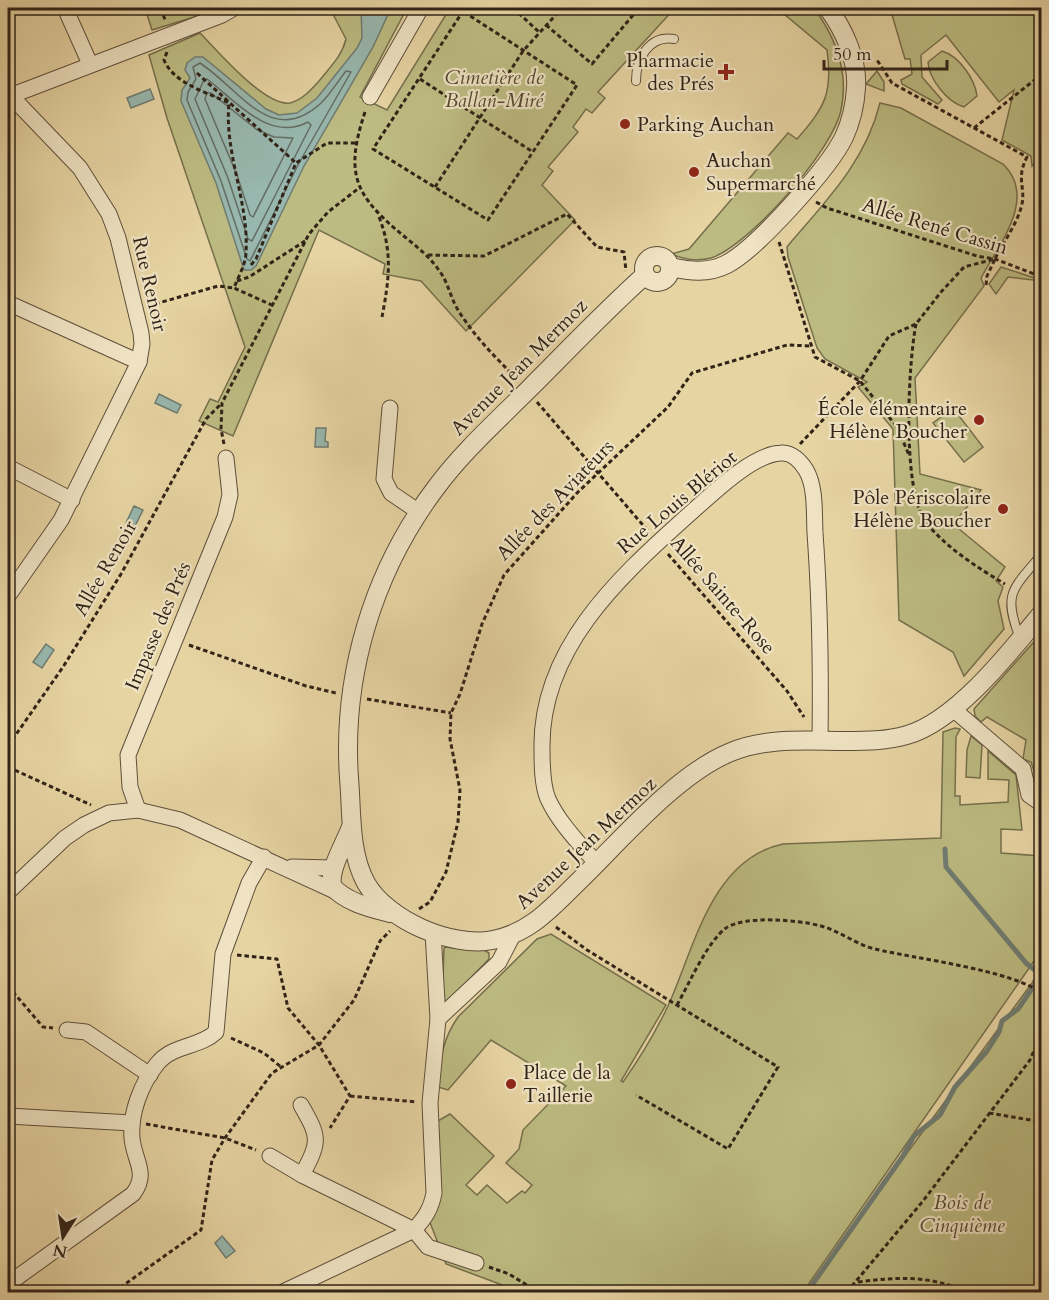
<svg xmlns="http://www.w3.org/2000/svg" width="1049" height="1300" viewBox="0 0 1049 1300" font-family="Cardo,serif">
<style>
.green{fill:#bcbb81;stroke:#766f4c;stroke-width:1.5}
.water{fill:#98b7ae;stroke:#6f7c72;stroke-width:1.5}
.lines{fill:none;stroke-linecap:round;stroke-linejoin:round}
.shore{stroke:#646d63;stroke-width:1.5}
.stream{stroke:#6f7c72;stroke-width:5}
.service-casing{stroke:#5e4f3b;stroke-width:10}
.minor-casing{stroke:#5e4f3b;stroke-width:17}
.tertiary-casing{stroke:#5e4f3b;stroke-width:20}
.path{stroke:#312318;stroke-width:3;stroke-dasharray:4.5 3;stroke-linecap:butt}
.service{stroke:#efe3c3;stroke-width:8}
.minor{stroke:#efe3c3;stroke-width:15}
.tertiary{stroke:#efe3c3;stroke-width:18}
.poi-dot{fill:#8f2418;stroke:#efe3c3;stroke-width:2}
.labels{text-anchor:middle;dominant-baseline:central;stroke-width:4.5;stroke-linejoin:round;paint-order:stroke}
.poi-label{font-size:20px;fill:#312318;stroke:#efe3c3;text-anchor:end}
.park-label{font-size:20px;font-style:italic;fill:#544932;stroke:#efe3c3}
.street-label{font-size:20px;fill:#312318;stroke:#efe3c3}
</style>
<rect width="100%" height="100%" fill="#e7d4a3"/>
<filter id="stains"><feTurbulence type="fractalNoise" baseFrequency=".00333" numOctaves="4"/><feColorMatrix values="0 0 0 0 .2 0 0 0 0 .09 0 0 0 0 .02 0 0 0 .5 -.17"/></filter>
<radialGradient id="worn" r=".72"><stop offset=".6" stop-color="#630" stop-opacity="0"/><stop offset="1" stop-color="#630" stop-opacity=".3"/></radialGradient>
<g class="green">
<polygon points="145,8 207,8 204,14 152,30"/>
<path d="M332 8H407L360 97 387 110 450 8H675L598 92 605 98 592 113 586 109 573 127 578 132 548 167 553 171 542 185 575 220 466 331 421 281 383 274 385 264 319 230 233 436 199 421 210 399 218 402 245 347 167 118 149 55 200 33C218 51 265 107 290 103 302 100 311 90 319 81 330 67 342 56 346 39L334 16Z"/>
<path d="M769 8H814C836 38 849 73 841 110 833 150 749 246 711 258 696 262 684 259 671 254L689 249 788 133 797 139C825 107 833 93 827 50L779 10 768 15Z"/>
<polygon points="890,8 1041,8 1042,106 1038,129 1041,157 1032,166 1031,156 1002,140 1014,90 999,102 946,35 921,55 922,77 942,100 938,104 902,84 901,80 912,74 910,59 905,59"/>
<path d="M942 51C959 56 975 79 977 96L964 107C947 102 929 79 928 62Z"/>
<polygon points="877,71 884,82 884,91 866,84"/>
<path d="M880 103 901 108 1003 164C1038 198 999 244 981 278L984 286 915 378 920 474 981 490 953 524 1005 567 996 581 1003 587 998 601 1004 629 964 676 953 652 899 620 893 429 858 387 867 382 825 359 817 348 788 257 787 247 791 242C828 199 866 160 880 103Z"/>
<polygon points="1001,267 1041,280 1041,281 1008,277 996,294 989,284"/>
<polygon points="953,408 983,447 964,462 933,423"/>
<polygon points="1041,634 1041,797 1035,792 1032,777 1036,777 1031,762 1023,759 1026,740 987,717 981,722 975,716 974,709"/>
<path d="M955 728 960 729 956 737 955 796H960V805L1008 802 1009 780 988 779V751L1016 775 1022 830 1001 829V853L1041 856V951L803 1292H521L446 1264 429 1220 436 1122 450 1114 494 1156 466 1185 477 1195 487 1185 507 1203 522 1191 525 1193 532 1185 506 1163 519 1149 523 1130 566 1086 491 1040 448 1090 438 1087C440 1060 442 1040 458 1017L537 939 551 934 666 1005 621 1081 623 1082C640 1058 655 1033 668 1006 694 949 711 859 783 844L941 838 943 732Z"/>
<polygon points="971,736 982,745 980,778 966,777 967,750"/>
<polygon points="447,947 484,950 489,953 489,959 445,1004 442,1003 444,948"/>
<polygon points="1041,965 1041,1292 805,1292 1032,983"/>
</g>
<g class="water">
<polygon points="361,8 390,8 390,10 373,47 304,166 256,266 251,270 244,270 216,183 181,101 182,90 190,78 185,70 187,63 195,57 203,57 266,109 279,115 297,113 317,98 357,48 362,38"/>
<polygon points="150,89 154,99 131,108 127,98"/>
<polygon points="159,394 181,405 177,413 155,403"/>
<polygon points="316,428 326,428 325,441 328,442 328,447 315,447"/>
<polygon points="134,506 143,510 134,528 129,528 126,523"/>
<polygon points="46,644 54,650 42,668 33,662"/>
<polygon points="222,1236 235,1251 226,1258 215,1243"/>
</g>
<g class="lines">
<g class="shore">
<path d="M200 63C240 89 271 148 320 104 330 95 338 81 346 71L351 72 299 163 250 261 247 259 221 181 187 100 188 92 196 79 193 67Z"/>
<path d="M207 79C235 100 269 143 308 122L311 125 252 241 248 239 228 178 195 99 204 80Z"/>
<polygon points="207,93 211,93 256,129 274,137 293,138 253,217 250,215 237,175 205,99"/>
</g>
<g class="stream">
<polyline points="945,849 946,867 1026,963 1041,975"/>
<polyline points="807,1292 903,1156 914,1136 940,1115 955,1087 987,1051 999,1032 1002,1021 1018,1009 1042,974"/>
<polyline points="1036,1292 1042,1276"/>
</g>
<defs>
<g id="service">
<path d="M636 81C636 59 649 35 674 39"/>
<path d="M1020 638C1002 593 1013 589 1042 554"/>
</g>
<g id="minor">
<polyline points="65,8 90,64"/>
<polyline points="8,93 80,168 109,214 118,238 141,333 142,344 139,362 61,520 8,596"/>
<polyline points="10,96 222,15 234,8"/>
<polyline points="370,97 421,8"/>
<polyline points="8,303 139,362"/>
<polyline points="390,408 384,479 391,493 419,512"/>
<polyline points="8,467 72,500"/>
<polyline points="953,709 1023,769 1029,795 1042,804"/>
<polyline points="138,810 130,787 128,755 225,517 230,495 226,458"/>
<path d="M597 864C580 844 559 823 548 799 542 785 542 764 542 749 540 650 617 579 685 518 707 499 751 454 781 453 792 452 801 462 806 470 816 487 814 513 815 533 820 602 821 671 820 741"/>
<polyline points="292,867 333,868"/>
<polyline points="8,892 65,838 84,825 109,813 138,810 180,820 337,892"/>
<polyline points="438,1019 499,962 513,935"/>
<polyline points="67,1030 86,1032 150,1075"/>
<path d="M301 1105C320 1138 320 1141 302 1175"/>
<polyline points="8,1116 132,1123"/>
<polyline points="270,1156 302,1175 414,1230 428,1247 476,1263"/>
<path d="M8 1284 133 1194C149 1173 134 1161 132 1138 130 1113 141 1084 157 1064 173 1044 199 1048 216 1032L223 954 249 883 264 857"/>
<path d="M283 1292 414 1230C425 1218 431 1209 434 1193L430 1103 438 1019 433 932"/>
</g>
<g id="tertiary">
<circle cx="657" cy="269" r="13"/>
<path d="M670 267C689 271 708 274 727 264 757 248 829 168 844 137 851 122 855 105 856 88 858 60 844 30 828 8"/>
<path d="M645 275C605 311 568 350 530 388 497 421 462 452 435 489 373 572 342 675 349 778 352 812 349 852 366 883 387 920 451 948 493 940 531 933 553 906 580 880 621 840 678 773 731 752 767 737 808 741 845 741 866 741 887 741 907 735 956 721 1010 652 1042 613"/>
<path d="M351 827C344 845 329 869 332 886 345 902 371 908 390 913"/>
</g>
</defs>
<use href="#service" class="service-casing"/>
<use href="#minor" class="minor-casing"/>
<use href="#tertiary" class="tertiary-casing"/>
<g class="path">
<polyline points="161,8 165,20"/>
<polyline points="513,8 539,32"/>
<polyline points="464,12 577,85 488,220 373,149 465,8"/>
<polyline points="546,25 592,64 639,8"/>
<path d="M167 52 164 60C174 84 209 93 229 103 224 153 249 202 246 252 246 264 238 277 234 288L274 306"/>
<polyline points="197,73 296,163"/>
<polyline points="420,79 533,152"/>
<path d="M365 112C344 175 355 196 405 237 417 247 429 256 438 269 448 281 450 297 458 310 474 336 495 357 517 379"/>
<polyline points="8,128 13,121"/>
<polyline points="974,128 1042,74"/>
<polyline points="435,187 523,51 562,8"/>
<polyline points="816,202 827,208 977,256 995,259 1042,277"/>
<path d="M379 217C393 252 389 280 382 317"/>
<polyline points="779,242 815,357 860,381 897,427 909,455"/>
<polyline points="428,255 484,256 567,214 597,247 624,252 626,271"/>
<polyline points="251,265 256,259 296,163 327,143 356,143"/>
<polyline points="237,281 249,277 305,241"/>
<polyline points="986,285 987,276 995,259"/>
<polyline points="148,306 218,286 234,288"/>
<path d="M916 324C908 365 902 488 925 521 945 547 978 568 1005 584"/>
<polyline points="537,402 648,531"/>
<polyline points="224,444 221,429 222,403 309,234 328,212 359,188"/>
<path d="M800 444 860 381 889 336 916 324 941 292 964 267 995 259C1003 243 1016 225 1021 208 1027 188 1015 180 1027 157L892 83 877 60"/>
<polyline points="668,554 787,691 804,717"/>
<polyline points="189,645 306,686 336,693"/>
<polyline points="367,699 451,713"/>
<polyline points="8,746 63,667 121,574 206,419 222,403"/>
<polyline points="8,767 91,805"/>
<polyline points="419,909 430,902 446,872 458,822 460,790 450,739 451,713 460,694 482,624 504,575 577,493 668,407 692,373 787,345 811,346"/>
<polyline points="556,927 587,950 778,1067 728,1149 636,1095"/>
<polyline points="237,955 277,959 288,1008 319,1045 350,1096 330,1128"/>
<polyline points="8,986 43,1027 53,1028"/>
<path d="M677 1005C689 984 707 942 726 928 746 915 798 920 821 926 840 931 855 944 875 949 911 958 1018 971 1042 994"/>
<polyline points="231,1038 264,1053 281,1067"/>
<polyline points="350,1096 417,1102"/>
<polyline points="989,1113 1042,1122"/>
<polyline points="146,1124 225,1138 256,1150"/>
<polyline points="489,1267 509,1274 538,1292"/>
<path d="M858 1282C897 1277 930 1275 967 1292"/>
<polyline points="114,1292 201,1230 212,1160 225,1138 272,1073 319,1045 354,1000 380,941 390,931"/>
<polyline points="847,1292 923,1201 1030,1060 1042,1032"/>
</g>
<use href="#service" class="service"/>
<use href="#minor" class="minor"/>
<use href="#tertiary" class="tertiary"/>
</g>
<g class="poi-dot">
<path d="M723 63h6v6h6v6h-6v6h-6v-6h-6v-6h6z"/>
<circle cx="625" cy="124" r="6"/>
<circle cx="694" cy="172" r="6"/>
<circle cx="979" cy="420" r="6"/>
<circle cx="1003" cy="509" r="6"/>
<circle cx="511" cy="1084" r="6"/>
</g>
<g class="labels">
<g class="poi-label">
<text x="714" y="60">Pharmacie<tspan x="714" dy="23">des Prés</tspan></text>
<text x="637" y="124" text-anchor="start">Parking Auchan</text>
<text x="706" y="160" text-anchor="start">Auchan<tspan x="706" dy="23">Supermarché</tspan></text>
<text x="967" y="408">École élémentaire<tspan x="967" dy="23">Hélène Boucher</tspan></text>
<text x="991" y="497">Pôle Périscolaire<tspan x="991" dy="23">Hélène Boucher</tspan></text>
<text x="523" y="1072" text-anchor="start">Place de la<tspan x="523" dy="23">Taillerie</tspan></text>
</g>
<g class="park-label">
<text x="494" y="77">Cimetière de<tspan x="494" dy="23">Ballan-Miré</tspan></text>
<text x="962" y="1202">Bois de<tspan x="962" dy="23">Cinquième</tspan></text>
</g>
<g class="street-label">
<text transform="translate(935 226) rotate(17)">Allée René Cassin</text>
<text transform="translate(150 284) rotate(77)">Rue Renoir</text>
<text transform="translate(519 367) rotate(-45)">Avenue Jean Mermoz</text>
<text transform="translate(555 500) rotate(-46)">Allée des Aviateurs</text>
<text transform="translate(677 502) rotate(-40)">Rue Louis Blériot</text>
<text transform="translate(105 568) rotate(-60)">Allée Renoir</text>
<text transform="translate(723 595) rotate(49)">Allée Sainte-Rose</text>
<text transform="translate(158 626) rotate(-67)">Impasse des Prés</text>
<text transform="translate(586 843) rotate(-43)">Avenue Jean Mermoz</text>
</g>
</g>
<rect width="1049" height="1300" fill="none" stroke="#e7d4a3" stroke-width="30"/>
<rect x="9" y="9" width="1031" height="1282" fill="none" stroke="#312318" stroke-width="3"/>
<rect x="15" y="15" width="1019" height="1270" fill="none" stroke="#312318" stroke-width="1.5"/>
<g transform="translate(63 1237) rotate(192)" stroke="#efe3c3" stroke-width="4.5" paint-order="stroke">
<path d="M0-4.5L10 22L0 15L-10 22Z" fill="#312318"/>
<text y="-9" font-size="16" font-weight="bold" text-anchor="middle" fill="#312318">N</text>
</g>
<path d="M824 60v9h123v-9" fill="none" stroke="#312318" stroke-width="3"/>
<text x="833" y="60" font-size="18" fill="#312318" stroke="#efe3c3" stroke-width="4.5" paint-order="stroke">50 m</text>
<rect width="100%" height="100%" filter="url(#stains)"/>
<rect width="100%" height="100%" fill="url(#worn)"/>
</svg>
